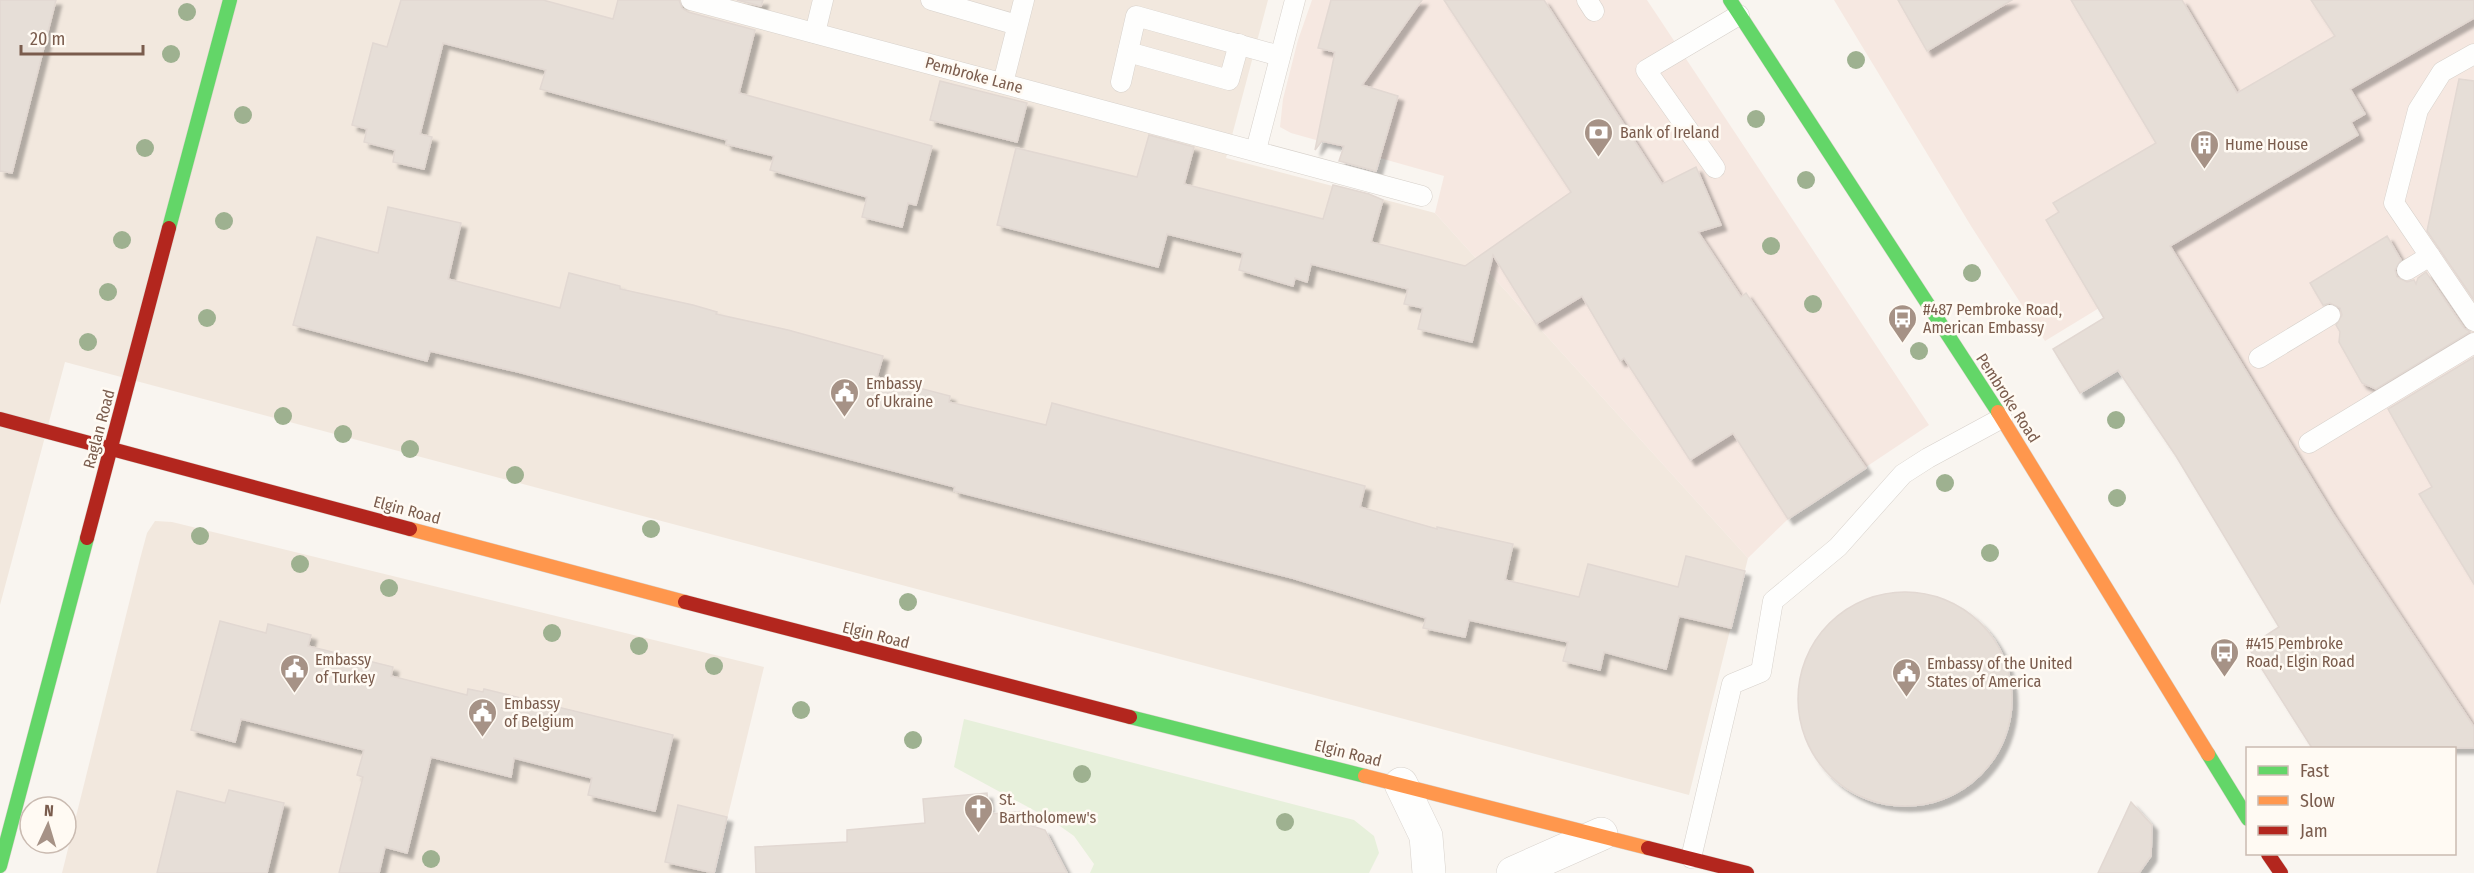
<svg xmlns="http://www.w3.org/2000/svg" width="2474" height="873" viewBox="0 0 2474 873" font-family="'Fira Sans Condensed',sans-serif">
<style>
.residential{fill:#f2e8de}
.commercial{fill:#f6e8e1}
.green{fill:#e7f0db}
.building{fill:#e6ded7;stroke:#e2d8d2;stroke-width:1.5;filter:url(#shadow)}
.lines{fill:none;stroke-linecap:round;stroke-linejoin:round}
.lane-casing{stroke:#d7d1cb;stroke-width:21}
.street-casing{stroke:#d7d1cb;stroke-width:34}
.fast-casing{stroke:#d9d2cb;stroke-width:15}
.slow-casing{stroke:#d9d2cb;stroke-width:15}
.jam-casing{stroke:#d9d2cb;stroke-width:15}
.lane{stroke:#fefefd;stroke-width:20}
.street{stroke:#fefefd;stroke-width:33}
.fast{stroke:#63d668;stroke-width:14}
.slow{stroke:#ff974d;stroke-width:14}
.jam{stroke:#b3261e;stroke-width:14}
.tree{fill:#9eb190}
.labels{text-anchor:middle;dominant-baseline:central;stroke-width:5;stroke-linejoin:round;paint-order:stroke}
.street-label{font-size:16px;fill:#7a5c4d;stroke:#fffaf3}
.poi-label{font-size:16px;fill:#7a5c4d;stroke:#fffaf3;text-anchor:start}
</style>
<defs>
<filter id="shadow"><feDropShadow dx="5.5" dy="5.5" stdDeviation="1.5" flood-color="#0004"/></filter>
</defs>
<rect width="100%" height="100%" fill="#f9f5f0"/>
<g class="residential">
<polygon points="0,0 1268,0 1226,158 1435,213 1748,558 1689,795 65,362 0,605"/>
<polygon points="155,521 172,522 764,667 714,873 62,873 140,559 147,533"/>
</g>
<g class="commercial">
<polygon points="1312,0 1647,0 1929,425 1788,519 1748,558 1435,213 1444,176 1291,133 1280,127 1283,99 1298,40"/>
<polygon points="1834,0 2474,0 2474,727 2333,514 2184,268 2173,263 2045,341 1971,226"/>
</g>
<polygon class="green" points="964,719 1354,820 1374,836 1379,853 1369,873 1090,873 1094,864 1074,836 1050,819 954,767"/>
<g class="building">
<polygon points="0,0 56,0 12,173 0,171"/>
<polygon points="401,0 543,0 613,19 618,0 679,0 682,8 688,12 755,30 739,93 932,146 916,205 908,203 902,227 862,217 867,197 770,170 774,156 726,144 727,140 540,89 546,70 443,43 420,134 432,137 424,169 393,162 395,150 364,142 367,129 352,125 373,43 387,47"/>
<polygon points="737,0 763,0 761,6"/>
<polygon points="1331,0 1422,0 1362,85 1398,96 1376,171 1339,161 1344,146 1322,141 1315,150 1335,52 1318,48"/>
<polygon points="1444,0 1544,0 1662,184 1696,167 1721,225 1698,232 1741,297 1746,293 1866,468 1788,519 1733,433 1690,460 1624,358 1620,361 1582,296 1536,324 1493,255 1472,342 1418,329 1423,308 1404,304 1408,289 1311,264 1307,282 1295,278 1293,286 1239,270 1243,253 1167,234 1158,267 997,225 1016,148 1137,177 1149,135 1194,147 1184,184 1323,219 1333,185 1369,194 1383,200 1371,242 1465,266 1571,192"/>
<polygon points="1898,0 2012,0 1927,51"/>
<polygon points="2071,0 2182,0 2237,93 2335,36 2311,0 2474,0 2474,18 2350,89 2365,114 2351,122 2358,135 2170,246 2333,514 2474,727 2474,748 2312,748 2248,647 2279,627 2176,456 2118,370 2080,393 2053,349 2104,318 2046,220 2059,212 2053,203 2156,143"/>
<polygon points="2459,79 2474,81 2474,300 2427,231"/>
<polygon points="940,81 1027,103 1017,142 930,120"/>
<polygon points="388,207 461,223 448,279 560,308 569,273 620,286 620,289 693,305 717,312 716,314 788,330 883,356 877,377 950,396 949,402 1046,425 1052,403 1365,486 1360,507 1437,529 1437,527 1513,544 1505,580 1579,597 1588,564 1678,587 1686,556 1745,571 1731,628 1679,616 1666,669 1604,652 1600,670 1563,661 1568,642 1469,620 1465,637 1423,628 1426,618 1292,578 954,491 955,487 522,373 430,351 427,361 293,325 317,237 378,253"/>
<polygon points="2387,236 2401,260 2395,270 2397,277 2407,282 2414,280 2416,284 2418,278 2426,272 2464,328 2470,332 2376,389 2362,383 2339,342 2340,332 2336,325 2342,315 2340,308 2330,303 2323,305 2310,283"/>
<polygon points="2474,357 2474,584 2419,494 2432,487 2388,409"/>
<circle cx="1905" cy="699" r="107"/>
<polygon points="220,621 266,633 268,624 311,635 308,646 393,667 391,676 467,695 468,689 483,692 484,689 673,735 655,811 588,795 592,778 514,758 511,777 431,757 407,853 385,847 379,873 339,873 363,777 357,775 364,750 241,719 235,742 191,730"/>
<polygon points="229,790 284,803 267,873 157,873 177,791 225,803"/>
<polygon points="987,793 989,814 1027,811 1029,825 1045,830 1067,873 756,873 755,847 847,842 847,830 925,823 923,799"/>
<polygon points="2131,802 2152,825 2151,856 2139,873 2098,873"/>
<polygon points="678,805 727,817 714,873 665,862"/>
</g>
<g class="lines">
<defs>
<g id="lane">
<polyline points="691,0 1422,196"/>
<polyline points="931,0 1017,25"/>
<polyline points="1587,0 1594,11"/>
<polyline points="815,33 823,0"/>
<polyline points="1128,52 1229,80 1239,44"/>
<polyline points="2474,54 2442,72 2418,110 2394,203 2474,321"/>
<polyline points="1121,82 1136,16 1280,56"/>
<polyline points="1003,83 1024,0"/>
<polyline points="1256,150 1295,0"/>
<polyline points="1715,168 1646,70 1739,15"/>
<polyline points="2407,270 2430,256"/>
<polyline points="2259,358 2330,315"/>
<polyline points="2309,443 2474,343"/>
<polyline points="1691,858 1732,684 1761,672 1773,601 1838,547 1903,474 1928,458 2002,418"/>
</g>
<g id="street">
<polyline points="1401,784 1426,836 1429,873"/>
<polyline points="1513,873 1601,834"/>
</g>
<g id="fast">
<polyline points="1730,0 1998,412"/>
<polyline points="169,228 230,0"/>
<polyline points="1130,717 1365,776"/>
<polyline points="2208,754 2248,819"/>
<polyline points="0,866 87,538"/>
</g>
<g id="slow">
<polyline points="1998,412 2208,754"/>
<polyline points="410,529 685,602"/>
<polyline points="1365,776 1648,848"/>
</g>
<g id="jam">
<polyline points="0,419 410,529"/>
<polyline points="87,538 169,228"/>
<polyline points="685,602 1130,717"/>
<polyline points="1648,848 1747,873"/>
<polyline points="2268,854 2281,873"/>
</g>
</defs>
<use href="#lane" class="lane-casing"/>
<use href="#street" class="street-casing"/>
<use href="#fast" class="fast-casing"/>
<use href="#slow" class="slow-casing"/>
<use href="#jam" class="jam-casing"/>
<use href="#lane" class="lane"/>
<use href="#street" class="street"/>
<use href="#fast" class="fast"/>
<use href="#slow" class="slow"/>
<use href="#jam" class="jam"/>
</g>
<g class="tree">
<circle cx="187" cy="12" r="9"/>
<circle cx="171" cy="54" r="9"/>
<circle cx="1856" cy="60" r="9"/>
<circle cx="243" cy="115" r="9"/>
<circle cx="1756" cy="119" r="9"/>
<circle cx="145" cy="148" r="9"/>
<circle cx="1806" cy="180" r="9"/>
<circle cx="224" cy="221" r="9"/>
<circle cx="122" cy="240" r="9"/>
<circle cx="1771" cy="246" r="9"/>
<circle cx="1972" cy="273" r="9"/>
<circle cx="108" cy="292" r="9"/>
<circle cx="1813" cy="304" r="9"/>
<circle cx="207" cy="318" r="9"/>
<circle cx="88" cy="342" r="9"/>
<circle cx="1919" cy="351" r="9"/>
<circle cx="283" cy="416" r="9"/>
<circle cx="2116" cy="420" r="9"/>
<circle cx="343" cy="434" r="9"/>
<circle cx="410" cy="449" r="9"/>
<circle cx="515" cy="475" r="9"/>
<circle cx="1945" cy="483" r="9"/>
<circle cx="2117" cy="498" r="9"/>
<circle cx="651" cy="529" r="9"/>
<circle cx="200" cy="536" r="9"/>
<circle cx="1990" cy="553" r="9"/>
<circle cx="300" cy="564" r="9"/>
<circle cx="389" cy="588" r="9"/>
<circle cx="908" cy="602" r="9"/>
<circle cx="552" cy="633" r="9"/>
<circle cx="639" cy="646" r="9"/>
<circle cx="714" cy="666" r="9"/>
<circle cx="801" cy="710" r="9"/>
<circle cx="913" cy="740" r="9"/>
<circle cx="1082" cy="774" r="9"/>
<circle cx="1285" cy="822" r="9"/>
<circle cx="431" cy="859" r="9"/>
</g>
<defs>
<symbol id="bank-pin" viewBox="-11 -11 22 30"><path d="M0 17L-7.5 6A9.5 9.5 0 1 1 7.5 6Z" fill="#a69286" stroke="#fffaf3"/><path d="M-6-4H6V4H-6ZM0-2.3a2.3 2.3 0 1 0 0 4.6a2.3 2.3 0 1 0 0-4.6Z" fill="#fff"/></symbol>
<symbol id="building-pin" viewBox="-11 -11 22 30"><path d="M0 17L-7.5 6A9.5 9.5 0 1 1 7.5 6Z" fill="#a69286" stroke="#fffaf3"/><path d="M-4-6H4V6H1V3H-1V6H-4ZM-2.5-4.3h1.7v1.8h-1.7ZM.8-4.3h1.7v1.8H.8ZM-2.5-1h1.7V.8h-1.7ZM.8-1h1.7V.8H.8Z" fill="#fff"/></symbol>
<symbol id="bus-pin" viewBox="-11 -11 22 30"><path d="M0 17L-7.5 6A9.5 9.5 0 1 1 7.5 6Z" fill="#a69286" stroke="#fffaf3"/><path d="M-5-6H5V4H4V6H2V4H-2V6H-4V4H-5ZM-3.5-4V0h7V-4ZM-3.5 1.2v1.5H-2V1.2ZM2 1.2v1.5H3.5V1.2Z" fill="#fff"/></symbol>
<symbol id="civic-pin" viewBox="-11 -11 22 30"><path d="M0 17L-7.5 6A9.5 9.5 0 1 1 7.5 6Z" fill="#a69286" stroke="#fffaf3"/><path d="M-.6-6.5H3V-4.5H.6V-3L4-1V1h2V6H-6V1h2V-1L-.6-3ZM-1.2 2.5V6h2.4V2.5Z" fill="#fff"/></symbol>
<symbol id="church-pin" viewBox="-11 -11 22 30"><path d="M0 17L-7.5 6A9.5 9.5 0 1 1 7.5 6Z" fill="#a69286" stroke="#fffaf3"/><path d="M-1.2-6h2.4v3.5h3.3v2.4h-3.3V6h-2.4V-.1h-3.3v-2.4h3.3Z" fill="#fff"/></symbol>
</defs>
<g fill-rule="evenodd">
<use href="#bank-pin" x="1582" y="116" width="33" height="45"/>
<use href="#building-pin" x="2188" y="128" width="33" height="45"/>
<use href="#bus-pin" x="1886" y="302" width="33" height="45"/>
<use href="#civic-pin" x="828" y="376" width="33" height="45"/>
<use href="#bus-pin" x="2208" y="636" width="33" height="45"/>
<use href="#civic-pin" x="278" y="652" width="33" height="45"/>
<use href="#civic-pin" x="1890" y="656" width="33" height="45"/>
<use href="#civic-pin" x="466" y="696" width="33" height="45"/>
<use href="#church-pin" x="962" y="792" width="33" height="45"/>
</g>
<g class="labels">
<g class="street-label">
<text transform="translate(974 75) rotate(15)">Pembroke Lane</text>
<text transform="translate(2008 398) rotate(57)">Pembroke Road</text>
<text transform="translate(99 429) rotate(-75)">Raglan Road</text>
<text transform="translate(407 510) rotate(15)">Elgin Road</text>
<text transform="translate(876 635) rotate(14)">Elgin Road</text>
<text transform="translate(1348 753) rotate(14)">Elgin Road</text>
</g>
<g class="poi-label">
<text x="1620" y="132">Bank of Ireland</text>
<text x="2225" y="144">Hume House</text>
<text x="1923" y="309">#487 Pembroke Road,<tspan x="1923" dy="18">American Embassy</tspan></text>
<text x="866" y="383">Embassy<tspan x="866" dy="18">of Ukraine</tspan></text>
<text x="2246" y="643">#415 Pembroke<tspan x="2246" dy="18">Road, Elgin Road</tspan></text>
<text x="315" y="659">Embassy<tspan x="315" dy="18">of Turkey</tspan></text>
<text x="1927" y="663">Embassy of the United<tspan x="1927" dy="18">States of America</tspan></text>
<text x="504" y="703">Embassy<tspan x="504" dy="18">of Belgium</tspan></text>
<text x="999" y="799">St.<tspan x="999" dy="18">Bartholomew's</tspan></text>
</g>
</g>
<rect x="2246" y="747" width="210" height="108" fill="#fffaf3" stroke="#cabbb1" stroke-width="1.5"/>
<rect x="2258" y="766" width="30" height="9" fill="#63d668" stroke="#cabbb1" stroke-width="1.5"/>
<text x="2300" y="777" font-size="18" fill="#7a5c4d">Fast</text>
<rect x="2258" y="796" width="30" height="9" fill="#ff974d" stroke="#cabbb1" stroke-width="1.5"/>
<text x="2300" y="807" font-size="18" fill="#7a5c4d">Slow</text>
<rect x="2258" y="826" width="30" height="9" fill="#b3261e" stroke="#cabbb1" stroke-width="1.5"/>
<text x="2300" y="837" font-size="18" fill="#7a5c4d">Jam</text>
<g transform="translate(48 825) rotate(4)"><circle r="28" fill="#fffaf3" stroke="#cabbb1" stroke-width="1.5"/>
<path d="M0-4.5L10 22L0 15L-10 22Z" fill="#a69286"/>
<text y="-9" font-size="16" font-weight="bold" text-anchor="middle" fill="#7a5c4d">N</text>
</g>
<path d="M21 45v9h122v-9" fill="none" stroke="#7a5c4d" stroke-width="3"/>
<text x="30" y="45" font-size="18" fill="#7a5c4d" stroke="#fffaf3" stroke-width="4.5" paint-order="stroke">20 m</text>
</svg>
